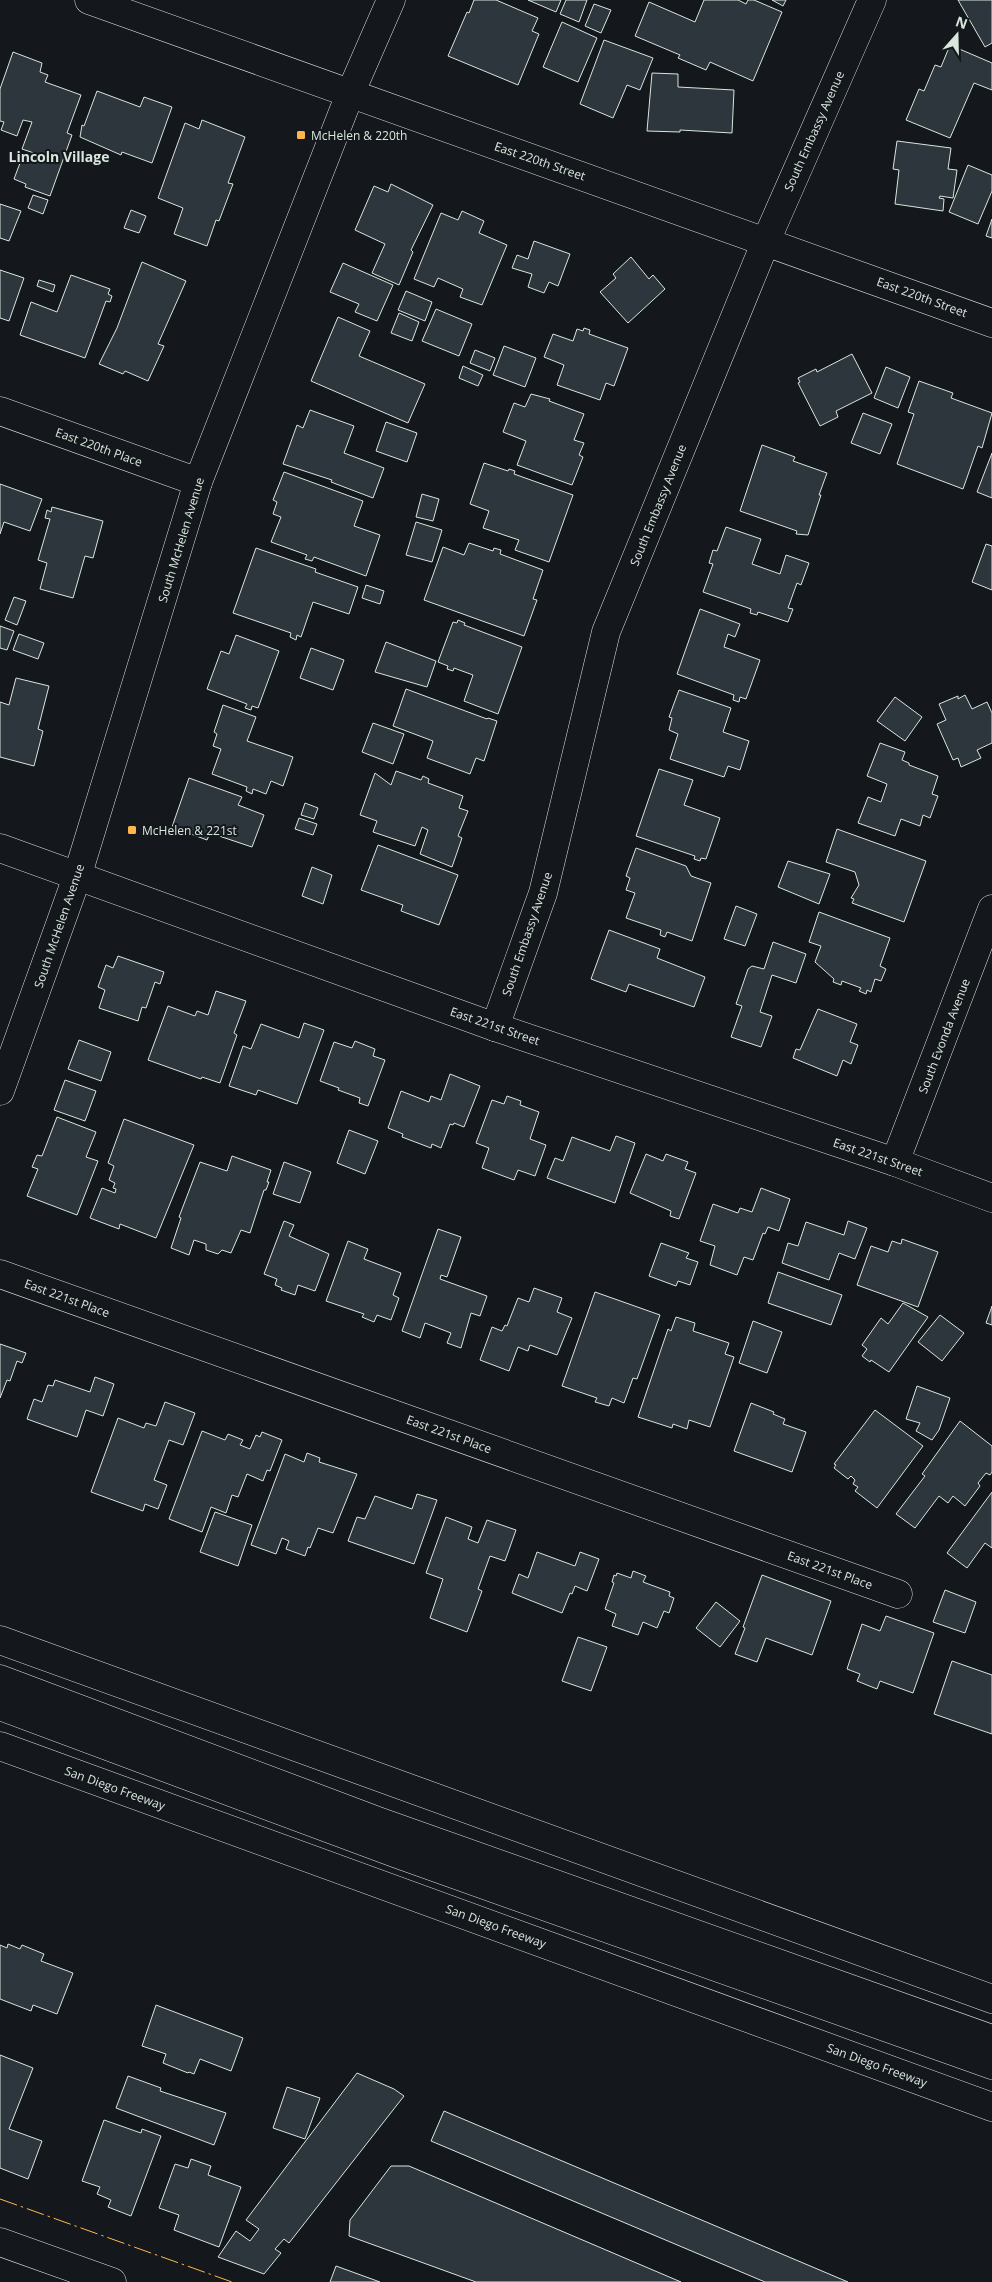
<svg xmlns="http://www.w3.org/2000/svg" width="992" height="2282" viewBox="0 0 992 2282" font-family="'Open Sans',sans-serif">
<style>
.building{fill:#2c363c;stroke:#d8e6dc}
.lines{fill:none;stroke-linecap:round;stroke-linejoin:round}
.street-casing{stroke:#d8e6dc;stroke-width:29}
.secondary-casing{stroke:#d8e6dc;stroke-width:29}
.highway-casing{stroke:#d8e6dc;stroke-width:29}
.street{stroke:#14181c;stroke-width:28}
.secondary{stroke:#14181c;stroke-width:28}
.highway{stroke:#14181c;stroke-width:28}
.power{stroke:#ffb74d;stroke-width:1;stroke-dasharray:18 4 2.5 4;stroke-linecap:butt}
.poi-dot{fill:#ffb74d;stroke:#14181c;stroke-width:2}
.labels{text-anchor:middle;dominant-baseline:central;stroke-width:4;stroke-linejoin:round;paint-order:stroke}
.street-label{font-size:12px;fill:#d8e6dc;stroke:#14181c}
.poi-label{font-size:12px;fill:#d8e6dc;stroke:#14181c;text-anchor:start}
.neighbourhood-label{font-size:14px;font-weight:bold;fill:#d8e6dc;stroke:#14181c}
</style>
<rect width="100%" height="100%" fill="#14181c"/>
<g class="building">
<polygon points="474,0 496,0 538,18 532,31 539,34 518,85 448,56 467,12 469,13"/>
<polygon points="528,0 561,0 556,12"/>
<polygon points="566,0 587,0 579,22 560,14"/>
<polygon points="704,0 738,0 746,4 748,0 754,0 782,12 753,81 710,62 706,70 678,58 680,55 635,36 649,2 695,22"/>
<polygon points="772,0 786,0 783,6"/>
<polygon points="958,0 992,0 992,43 985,47"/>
<polygon points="594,4 611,10 601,33 585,26"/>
<polygon points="562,22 597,38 578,82 543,67"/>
<polygon points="604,40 653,58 640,90 627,85 613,118 580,104"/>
<polygon points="950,45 992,63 992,90 974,83 950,138 906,120 919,89 924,91 935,65 941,67"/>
<polygon points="13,52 42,63 40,72 48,75 45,82 81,95 67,133 72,135 50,196 25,187 26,184 14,179 23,155 35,159 37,154 22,149 32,122 23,120 17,136 1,130 4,122 0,121 0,89"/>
<polygon points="652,73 678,74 678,87 734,90 732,133 680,130 680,132 647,131"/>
<polygon points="97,91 140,107 144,97 172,107 152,163 122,152 121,155 80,137 82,125 84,126"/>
<polygon points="202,120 245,137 228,183 233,184 219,221 216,220 207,246 174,234 183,208 158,198 185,123 199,129"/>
<polygon points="897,141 951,148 948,169 957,170 953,198 940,196 939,198 944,199 943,211 895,204 899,170 893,169"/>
<polygon points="968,165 992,175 992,191 978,224 949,212"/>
<polygon points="391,184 433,205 411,250 413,252 399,285 372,273 385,244 355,230 374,186 388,192"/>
<polygon points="33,195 48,200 43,214 28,208"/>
<polygon points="0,204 21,211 9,241 0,238"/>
<polygon points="131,210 146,216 139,233 124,228"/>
<polygon points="462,211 484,221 479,233 507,245 482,305 460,297 463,289 438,278 434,287 414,279 441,213 458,220"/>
<polygon points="992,219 992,238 986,236"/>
<polygon points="534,241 570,254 558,286 549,282 544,293 528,287 532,274 512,268 517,255 528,259"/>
<polygon points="631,257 649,279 653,275 665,289 628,323 600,292 616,278 613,274"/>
<polygon points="142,262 186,281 158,344 164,346 148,381 125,371 123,374 99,364 117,328"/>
<polygon points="343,263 393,285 377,321 355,312 359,304 330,292"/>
<polygon points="0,270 24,278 9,321 0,318"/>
<polygon points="71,275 110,289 108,294 112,296 110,302 106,301 85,358 20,335 31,302 57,312"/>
<polygon points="39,280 55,285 53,292 37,286"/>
<polygon points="406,291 432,302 425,321 398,310"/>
<polygon points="436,309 472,324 459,356 422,341"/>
<polygon points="399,313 419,322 412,341 391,333"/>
<polygon points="338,317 370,331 359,356 425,384 408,423 311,381"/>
<polygon points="584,328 590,330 589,334 628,348 614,386 606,383 600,400 557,385 564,365 544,357 553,334 573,341 577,329 583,331"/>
<polygon points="504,346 536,358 525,387 493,375"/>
<polygon points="475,350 495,358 490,371 470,363"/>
<polygon points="852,354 872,393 836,411 838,417 820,426 798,383 800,382 798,378 816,369 817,372"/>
<polygon points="463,366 483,375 478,386 459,378"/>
<polygon points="886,367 910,377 898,408 874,398"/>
<polygon points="919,381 953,393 951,398 992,413 982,448 978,446 963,489 897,464 914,414 908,412"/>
<polygon points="531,394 550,399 549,401 584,414 574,440 584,443 579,455 583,457 572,485 517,465 526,441 503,432 514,403 525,407"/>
<polygon points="310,410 354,426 344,453 384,468 373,498 331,482 332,480 283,464 297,425 303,428"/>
<polygon points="863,413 892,424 880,454 851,443"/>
<polygon points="386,422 417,433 407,462 376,451"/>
<polygon points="762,445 795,457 793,461 827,473 819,495 821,495 808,535 796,534 797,531 740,511"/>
<polygon points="992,453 992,498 977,492"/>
<polygon points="484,463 508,471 509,469 515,471 514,474 573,495 549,562 515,550 519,540 483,528 489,511 470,504"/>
<polygon points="284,472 363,501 354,526 380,535 366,576 314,557 312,561 305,559 307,555 271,542 281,517 273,514 277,502 273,500"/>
<polygon points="0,484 42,499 30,531 4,522 0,534"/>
<polygon points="422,494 439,499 433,521 416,517"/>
<polygon points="52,507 103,521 93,558 85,556 73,598 40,589 47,563 38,560 50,519 45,518 47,510 51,512"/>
<polygon points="416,522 442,530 432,562 406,555"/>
<polygon points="726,527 761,539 752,564 780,574 786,555 809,563 801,585 797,583 788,608 793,609 788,622 758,612 757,615 750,613 751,609 703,592 713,564 709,563 713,550 717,551"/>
<polygon points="469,543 493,551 494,548 501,550 500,554 543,570 533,599 537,600 524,636 424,600 443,547 464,555"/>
<polygon points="986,544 992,546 992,590 972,582"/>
<polygon points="256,548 316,569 315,572 358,587 349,614 313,602 301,637 297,635 296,640 290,637 291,633 233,613"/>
<polygon points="366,585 384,591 380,604 362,598"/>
<polygon points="14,597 26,601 17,625 5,620"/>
<polygon points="700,609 740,624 735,637 728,634 724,647 760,660 746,699 740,697 739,702 733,700 734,695 677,674"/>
<polygon points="458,620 465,623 464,625 522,647 498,714 464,701 473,675 454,668 453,671 447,669 448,666 438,662 453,622 457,623"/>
<polygon points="0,626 14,631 7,650 0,648"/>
<polygon points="19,634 44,643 38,659 13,650"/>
<polygon points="236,635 279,651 258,708 252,706 251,710 245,708 247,704 207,689 221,651 229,654"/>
<polygon points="386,642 436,661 427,687 375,672"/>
<polygon points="311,648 344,660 333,690 300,678"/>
<polygon points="16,678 49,686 38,729 43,731 34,766 0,757 0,702 9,705"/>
<polygon points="406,689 487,719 488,718 497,721 484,761 476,758 470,774 427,758 433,741 393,726"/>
<polygon points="679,690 731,708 723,732 749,741 740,770 728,766 724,777 670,759 678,734 669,730 672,718 669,717"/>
<polygon points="965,695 972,709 987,702 992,713 992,743 977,750 981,758 961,767 958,758 953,760 937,724 946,720 939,704 958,696 958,699"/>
<polygon points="895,697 922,717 905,741 877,721"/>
<polygon points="223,705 256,717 247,741 293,757 283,786 271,781 266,794 253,789 252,794 246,791 247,787 212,774 221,749 213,746 217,734 214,732"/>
<polygon points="373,723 404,734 393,764 362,752"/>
<polygon points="880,743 905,752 902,760 909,763 909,765 938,776 932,794 938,796 930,818 923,815 920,826 901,819 895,836 858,823 868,797 881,802 887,784 867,776"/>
<polygon points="659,769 693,780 684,805 720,818 706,859 701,858 700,861 694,859 695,856 636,836"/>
<polygon points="396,771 421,780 423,776 429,779 428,783 463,796 459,808 468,811 458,836 462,838 452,867 420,854 428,830 422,827 415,846 373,832 377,821 360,815 375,773 391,785"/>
<polygon points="189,778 242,797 238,805 264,815 252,847 210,833 207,840 172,827"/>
<polygon points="305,803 318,808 314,819 301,815"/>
<polygon points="299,818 317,824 313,835 295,829"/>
<polygon points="837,829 926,861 904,922 852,903 854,899 851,898 859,885 855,872 826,862"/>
<polygon points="378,845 458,875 439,925 401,911 403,905 361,890"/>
<polygon points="636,848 686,866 691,876 711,883 692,941 667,932 665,937 660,935 661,930 626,918 635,893 626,890 630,878 626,876"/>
<polygon points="788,861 830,874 819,904 778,887"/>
<polygon points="312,867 332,875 323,904 302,896"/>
<polygon points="736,906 757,914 745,946 724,939"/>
<polygon points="819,912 890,938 880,966 886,969 881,981 875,979 871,992 867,990 866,994 859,991 861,988 842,981 841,985 833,982 834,979 815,962 821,946 809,942"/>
<polygon points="609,930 660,949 657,958 705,977 694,1007 629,984 626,992 591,979"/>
<polygon points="773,942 806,954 796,983 772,975 760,1012 772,1016 761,1047 731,1037 742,1006 736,1004 748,969 752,966 764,969"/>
<polygon points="118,956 164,972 160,984 155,982 146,1008 142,1007 138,1021 99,1008 105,990 98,987 106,965 113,968"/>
<polygon points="216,991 246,1001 234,1033 237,1035 220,1083 202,1077 201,1079 148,1060 168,1006 195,1016 197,1011 208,1015"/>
<polygon points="818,1009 857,1024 850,1042 858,1045 851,1064 843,1060 837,1076 793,1058 796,1049 800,1050"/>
<polygon points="304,1023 324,1030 297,1104 258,1090 256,1095 229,1086 243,1046 251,1049 261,1024 299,1038"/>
<polygon points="79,1040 111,1052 101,1081 68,1069"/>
<polygon points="355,1041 375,1049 373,1056 385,1060 368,1106 359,1103 360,1098 338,1090 339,1088 320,1081 334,1042 352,1048"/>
<polygon points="450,1074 480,1086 464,1127 454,1123 453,1125 450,1124 441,1148 432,1144 431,1148 402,1137 403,1134 388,1128 401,1091 429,1102 431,1096 441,1100"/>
<polygon points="65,1080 96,1091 85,1121 54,1110"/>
<polygon points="507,1096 521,1101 520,1105 539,1112 530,1139 546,1145 535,1176 518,1170 514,1180 482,1168 489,1148 476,1143 492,1100 504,1104"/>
<polygon points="57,1117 96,1132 86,1157 98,1161 77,1215 27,1196 38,1169 32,1167 37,1155 42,1156"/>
<polygon points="124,1119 194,1145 156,1238 120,1224 119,1229 90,1218 102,1188 115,1193 116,1189 113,1188 115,1183 109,1180 114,1166 108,1163"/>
<polygon points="349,1130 378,1141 365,1174 337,1163"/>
<polygon points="616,1136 635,1143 615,1203 547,1178 555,1158 563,1161 572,1137 610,1151"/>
<polygon points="646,1154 663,1161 666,1154 688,1162 685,1169 696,1173 679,1219 670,1216 671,1211 630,1193"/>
<polygon points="232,1156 271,1170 267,1182 269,1182 266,1190 264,1190 250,1233 241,1230 231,1253 222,1250 218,1254 206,1250 206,1244 194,1240 189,1255 171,1248 181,1218 179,1217 200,1162 227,1171"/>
<polygon points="284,1162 311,1172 300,1203 273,1194"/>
<polygon points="761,1188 790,1199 779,1231 768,1227 765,1234 763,1233 753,1260 744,1257 737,1275 710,1265 715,1246 700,1241 713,1204 738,1213 740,1208 752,1212"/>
<polygon points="284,1221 294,1225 289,1236 329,1254 315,1291 298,1285 295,1295 281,1290 282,1288 275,1285 277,1279 264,1274"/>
<polygon points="848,1221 867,1228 855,1259 839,1253 829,1280 782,1263 788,1243 798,1246 806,1222 844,1235"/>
<polygon points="438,1229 461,1237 447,1277 441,1275 440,1279 487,1296 480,1316 471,1313 461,1348 447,1343 451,1333 425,1323 420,1338 402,1331"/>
<polygon points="902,1239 938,1252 918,1307 857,1285 871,1246 888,1252 892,1241 901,1244"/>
<polygon points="348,1241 368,1249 364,1259 401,1273 393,1295 399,1298 391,1320 377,1315 374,1322 362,1317 364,1314 326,1301"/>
<polygon points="661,1243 689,1253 686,1258 698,1262 690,1285 678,1281 676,1286 649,1276"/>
<polygon points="778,1272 842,1295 831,1325 768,1303"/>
<polygon points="534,1288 562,1298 557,1312 572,1318 557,1355 530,1345 528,1351 518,1347 509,1371 480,1360 492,1327 502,1331 505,1325 507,1326 518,1298 529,1302"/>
<polygon points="595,1292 660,1315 637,1379 633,1378 624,1403 612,1398 609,1406 595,1402 597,1398 562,1386"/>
<polygon points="903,1303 928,1317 889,1372 871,1360 870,1362 862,1356 867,1349 862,1345 881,1318 888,1324"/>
<polygon points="992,1306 992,1325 986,1323"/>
<polygon points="940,1315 964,1333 942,1361 918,1342"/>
<polygon points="676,1317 695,1323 693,1331 729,1343 725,1354 734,1357 710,1427 689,1420 687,1429 673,1424 672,1428 638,1417 668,1329 671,1331"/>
<polygon points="753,1321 782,1332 767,1373 739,1363"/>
<polygon points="0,1344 26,1353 22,1363 17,1361 10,1381 7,1380 0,1398"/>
<polygon points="95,1377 114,1384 103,1416 86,1410 77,1437 27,1419 34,1399 42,1402 48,1385 53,1386 55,1380 90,1392"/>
<polygon points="917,1386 950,1398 939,1430 932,1440 916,1431 920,1423 906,1419"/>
<polygon points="165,1402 195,1413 183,1445 169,1440 154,1480 167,1485 158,1509 145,1504 143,1511 91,1492 118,1418 144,1428 146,1423 156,1426"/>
<polygon points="751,1403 774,1412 773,1414 785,1419 783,1424 806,1432 792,1472 734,1451"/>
<polygon points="875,1410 923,1446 877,1508 855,1491 858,1487 853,1484 855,1480 851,1476 848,1479 834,1468 836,1465 834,1464"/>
<polygon points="960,1421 992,1446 992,1472 990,1475 986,1473 978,1483 980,1486 965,1506 953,1496 948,1503 939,1496 915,1528 896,1514 925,1476 922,1474"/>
<polygon points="202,1431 225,1440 228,1434 243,1440 240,1445 250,1449 256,1435 260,1437 262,1432 282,1440 270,1471 267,1470 263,1481 247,1474 238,1497 232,1495 226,1513 211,1507 202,1532 169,1519"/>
<polygon points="307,1453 320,1458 319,1462 357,1474 333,1533 318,1528 310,1548 308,1547 305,1556 286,1549 289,1541 282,1538 276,1554 251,1545 285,1454 304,1462"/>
<polygon points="992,1492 992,1548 985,1543 967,1568 947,1553"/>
<polygon points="417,1494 437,1500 414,1564 348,1541 357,1517 365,1519 375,1496 412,1509"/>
<polygon points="215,1512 252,1525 238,1566 200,1552"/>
<polygon points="446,1517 472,1527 468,1539 478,1543 487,1520 516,1530 505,1561 490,1556 478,1589 482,1591 467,1632 430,1618 443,1579 426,1573"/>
<polygon points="537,1552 575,1566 580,1552 599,1559 587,1591 575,1586 572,1594 570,1593 562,1613 512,1593 519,1574 528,1578"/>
<polygon points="633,1571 646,1576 643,1582 670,1592 669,1596 674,1598 669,1613 664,1611 657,1628 643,1622 638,1635 612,1626 616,1614 605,1609 614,1583 612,1582 614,1575 616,1576 617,1573 631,1578"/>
<polygon points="762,1575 831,1601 812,1655 766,1638 757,1662 735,1654 745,1628 743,1627"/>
<polygon points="945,1590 976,1602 965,1633 933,1622"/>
<polygon points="716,1602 740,1621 720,1647 696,1628"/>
<polygon points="886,1616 934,1633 913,1693 880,1681 877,1689 857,1681 860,1674 847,1669 862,1624 880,1631"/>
<polygon points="578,1637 607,1647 591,1691 562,1681"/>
<polygon points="952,1661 992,1675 992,1734 934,1714"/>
<polygon points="8,1944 20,1949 22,1945 44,1954 41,1961 73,1973 57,2014 33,2005 31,2011 0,1999 0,1945 7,1948"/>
<polygon points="156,2005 243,2038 231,2071 200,2059 194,2074 189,2072 188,2073 163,2063 166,2054 142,2046"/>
<polygon points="0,2055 33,2068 9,2129 42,2141 28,2179 0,2168"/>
<polygon points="357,2073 394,2089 404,2096 289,2243 284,2239 275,2249 281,2253 264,2274 218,2257 236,2231 250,2241 259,2229 246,2220"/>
<polygon points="128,2076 161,2088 160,2091 226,2113 214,2145 116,2108"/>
<polygon points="287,2087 320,2098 305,2139 273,2128"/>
<polygon points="444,2111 848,2282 765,2282 431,2141"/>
<polygon points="104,2120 141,2133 142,2129 161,2136 131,2216 108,2207 111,2200 97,2194 100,2187 82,2181"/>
<polygon points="191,2159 211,2166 208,2175 241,2187 219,2247 174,2230 179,2215 159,2208 175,2164 188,2168"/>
<polygon points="391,2166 409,2166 681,2282 476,2282 349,2236 350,2220"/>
<polygon points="336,2266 380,2282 330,2282"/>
</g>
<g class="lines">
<defs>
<g id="street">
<polyline points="89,0 992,323"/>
<polyline points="0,411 198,482"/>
<polyline points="0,848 495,1027 895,1162 992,1198"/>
<polyline points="495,1027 543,893 606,632 766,241 872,0"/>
<polyline points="0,1091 77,877 198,482 350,94 391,0"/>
<polyline points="895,1162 992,909"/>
<polyline points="0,1274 898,1594"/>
</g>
<polyline id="secondary" points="0,2242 112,2282"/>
<g id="highway">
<polyline points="0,1640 992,1999"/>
<polyline points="0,1679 378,1821 992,2039"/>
<polyline points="0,1706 397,1854 992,2065"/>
<polyline points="0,1746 992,2107"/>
</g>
</defs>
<use href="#street" class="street-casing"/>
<use href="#secondary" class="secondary-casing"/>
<use href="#highway" class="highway-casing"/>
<use href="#street" class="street"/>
<use href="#secondary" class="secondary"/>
<use href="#highway" class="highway"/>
<polyline class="power" points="0,2199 232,2282"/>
</g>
<g class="poi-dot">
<rect x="296" y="130" width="10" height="10" rx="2.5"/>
<rect x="127" y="825" width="10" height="10" rx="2.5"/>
</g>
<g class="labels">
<g class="street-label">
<text transform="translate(814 131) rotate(-66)">South Embassy Avenue</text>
<text transform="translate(540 161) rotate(19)">East 220th Street</text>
<text transform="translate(922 297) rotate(20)">East 220th Street</text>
<text transform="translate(99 447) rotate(20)">East 220th Place</text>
<text transform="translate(658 505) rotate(-68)">South Embassy Avenue</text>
<text transform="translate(181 540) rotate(-73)">South McHelen Avenue</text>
<text transform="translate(59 926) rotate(-71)">South McHelen Avenue</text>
<text transform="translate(527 934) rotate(-71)">South Embassy Avenue</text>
<text transform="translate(495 1026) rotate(19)">East 221st Street</text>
<text transform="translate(944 1036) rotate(-69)">South Evonda Avenue</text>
<text transform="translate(878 1157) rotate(19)">East 221st Street</text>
<text transform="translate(67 1298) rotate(20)">East 221st Place</text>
<text transform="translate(449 1434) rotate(20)">East 221st Place</text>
<text transform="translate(830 1570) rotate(20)">East 221st Place</text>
<text transform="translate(115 1788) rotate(20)">San Diego Freeway</text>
<text transform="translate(496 1926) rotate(20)">San Diego Freeway</text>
<text transform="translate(877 2065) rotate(20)">San Diego Freeway</text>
</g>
<g class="poi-label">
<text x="311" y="135">McHelen &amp; 220th</text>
<text x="142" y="830">McHelen &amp; 221st</text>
</g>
<g class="neighbourhood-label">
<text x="59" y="156">Lincoln Village</text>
</g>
</g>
<g transform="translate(957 35) rotate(20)" stroke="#14181c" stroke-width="4" paint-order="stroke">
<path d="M0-4L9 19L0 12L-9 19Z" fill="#d8e6dc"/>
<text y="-8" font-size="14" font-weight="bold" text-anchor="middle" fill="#d8e6dc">N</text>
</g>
</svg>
